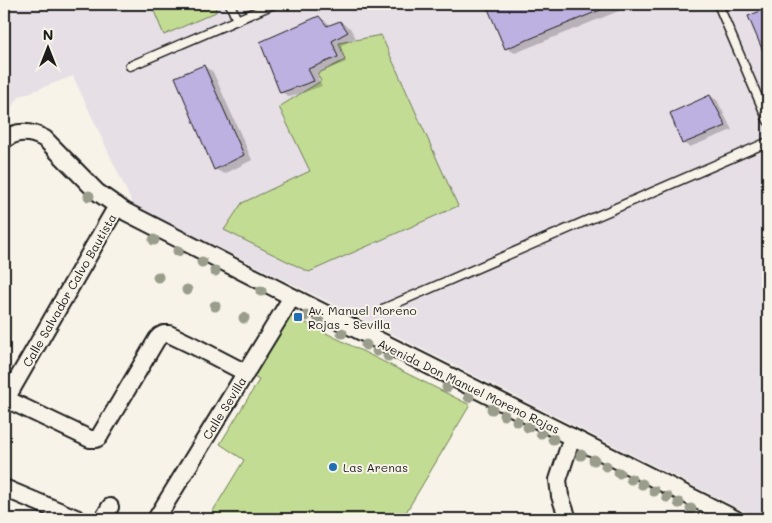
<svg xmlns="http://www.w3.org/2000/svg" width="772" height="523" viewBox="0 0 772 523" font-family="Mali,sans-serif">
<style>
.built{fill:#e6dfe6}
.green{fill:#c2dc93;stroke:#6f7c58}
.shadow{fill:#0003}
.building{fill:#bdb1e2;stroke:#1c1c1c}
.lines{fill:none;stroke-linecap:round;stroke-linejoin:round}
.lane-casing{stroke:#1c1c1c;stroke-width:11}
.street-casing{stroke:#1c1c1c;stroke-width:20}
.lane{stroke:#f7f3e8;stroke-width:8}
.street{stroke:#f7f3e8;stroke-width:16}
.tree{fill:#9a9d8c}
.poi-dot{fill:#1f6fb2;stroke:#f7f3e8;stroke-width:2}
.labels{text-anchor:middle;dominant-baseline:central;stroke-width:4;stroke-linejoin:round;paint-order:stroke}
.street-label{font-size:12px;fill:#1c1c1c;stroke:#f7f3e8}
.poi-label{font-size:12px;fill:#1c1c1c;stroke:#f7f3e8;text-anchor:start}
</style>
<rect width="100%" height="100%" fill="#f7f3e8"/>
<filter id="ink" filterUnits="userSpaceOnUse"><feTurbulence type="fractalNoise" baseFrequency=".02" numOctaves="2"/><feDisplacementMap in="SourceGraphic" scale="10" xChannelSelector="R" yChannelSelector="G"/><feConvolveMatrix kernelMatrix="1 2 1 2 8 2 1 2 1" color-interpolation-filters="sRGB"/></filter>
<g filter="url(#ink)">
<polygon class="built" points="4,4 768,4 768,519 760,519 327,301 133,205 73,76 20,96 4,117"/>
<g class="green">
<polygon points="151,4 215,4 216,12 164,35"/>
<polygon points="381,35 458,206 309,272 224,230 242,203 310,171 279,107 321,81 317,74 345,60 339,43"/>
<polygon points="290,315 470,405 402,519 208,519 244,460 220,444 259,380 250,375"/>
</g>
<g class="shadow">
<polygon points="488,4 636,4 515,53 506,48"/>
<polygon points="768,9 768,60 750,17"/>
<polygon points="319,17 328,23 331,26 340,22 350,28 356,38 340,46 346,62 316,74 322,86 290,97 281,92"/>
<polygon points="204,66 213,72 252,160 224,174 215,169"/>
<polygon points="710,96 717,100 732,130 690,147 683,143"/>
</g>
<g class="building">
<polygon points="486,4 615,4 505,49"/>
<polygon points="768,8 768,63 748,16"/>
<polygon points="319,16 327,26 340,21 348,32 332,41 338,57 308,69 314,81 280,93 260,42"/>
<polygon points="204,65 244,155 214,170 175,77"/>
<polygon points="710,95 726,126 682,144 670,113"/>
</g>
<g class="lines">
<defs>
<g id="lane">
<polyline points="230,4 237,20"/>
<polyline points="718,4 768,121"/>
<polyline points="130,66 274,4"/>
<polyline points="385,308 768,142"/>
</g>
<g id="street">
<path d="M4 140C16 130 31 131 45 139L97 192 126 212 316 309 735 519"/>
<polyline points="4,398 90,439 96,439 99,437 157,339 160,336 164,334 169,334 194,346 246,373"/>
<polyline points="6,399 117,206"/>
<polyline points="4,488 78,519"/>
<polyline points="103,519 110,507"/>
<polyline points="156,519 292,297"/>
<polyline points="568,519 560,496 558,480 572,437"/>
</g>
</defs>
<use href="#lane" class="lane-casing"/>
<use href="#street" class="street-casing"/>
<use href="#lane" class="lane"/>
<use href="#street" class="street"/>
</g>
<g class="tree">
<circle cx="89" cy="196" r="5.5"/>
<circle cx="154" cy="240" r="5.5"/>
<circle cx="178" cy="251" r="5.5"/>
<circle cx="202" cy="262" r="5.5"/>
<circle cx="215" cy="271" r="5.5"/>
<circle cx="158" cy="277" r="5.5"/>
<circle cx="187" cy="290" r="5.5"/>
<circle cx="261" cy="291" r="5.5"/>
<circle cx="215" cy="306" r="5.5"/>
<circle cx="306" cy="316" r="5.5"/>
<circle cx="244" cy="318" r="5.5"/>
<circle cx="319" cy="321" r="5.5"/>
<circle cx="342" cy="333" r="5.5"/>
<circle cx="366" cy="345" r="5.5"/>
<circle cx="377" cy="351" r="5.5"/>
<circle cx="388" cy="356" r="5.5"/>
<circle cx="447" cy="387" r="5.5"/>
<circle cx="469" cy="397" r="5.5"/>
<circle cx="492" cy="409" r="5.5"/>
<circle cx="504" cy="415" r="5.5"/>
<circle cx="517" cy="421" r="5.5"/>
<circle cx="528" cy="427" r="5.5"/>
<circle cx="541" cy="433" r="5.5"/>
<circle cx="553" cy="439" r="5.5"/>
<circle cx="581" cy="455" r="5.5"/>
<circle cx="594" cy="460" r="5.5"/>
<circle cx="606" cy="466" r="5.5"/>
<circle cx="619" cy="473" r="5.5"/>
<circle cx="631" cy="479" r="5.5"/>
<circle cx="642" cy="484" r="5.5"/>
<circle cx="654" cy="491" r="5.5"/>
<circle cx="667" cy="497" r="5.5"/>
<circle cx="679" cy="503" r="5.5"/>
<circle cx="691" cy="509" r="5.5"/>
</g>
</g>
<g class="poi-dot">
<rect x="293" y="312" width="10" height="10" rx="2.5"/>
<circle cx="333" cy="467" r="5"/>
</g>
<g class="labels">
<g class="street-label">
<text transform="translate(69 290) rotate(-60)">Calle Salvador Calvo Bautista</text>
<text transform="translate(469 386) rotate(26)">Avenida Don Manuel Moreno Rojas</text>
<text transform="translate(224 408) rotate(-58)">Calle Sevilla</text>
</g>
<g class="poi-label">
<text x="308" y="310">Av. Manuel Moreno<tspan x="308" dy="14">Rojas - Sevilla</tspan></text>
<text x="343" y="467">Las Arenas</text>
</g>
</g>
<rect width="772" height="523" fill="none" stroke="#f7f3e8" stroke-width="20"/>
<rect x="10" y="10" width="752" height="503" fill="none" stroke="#1c1c1c" stroke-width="2" filter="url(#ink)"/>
<g transform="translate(48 48)" stroke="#f7f3e8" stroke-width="4" paint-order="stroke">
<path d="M0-4L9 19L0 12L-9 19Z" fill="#1c1c1c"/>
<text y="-8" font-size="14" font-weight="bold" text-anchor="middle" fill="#1c1c1c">N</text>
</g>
</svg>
